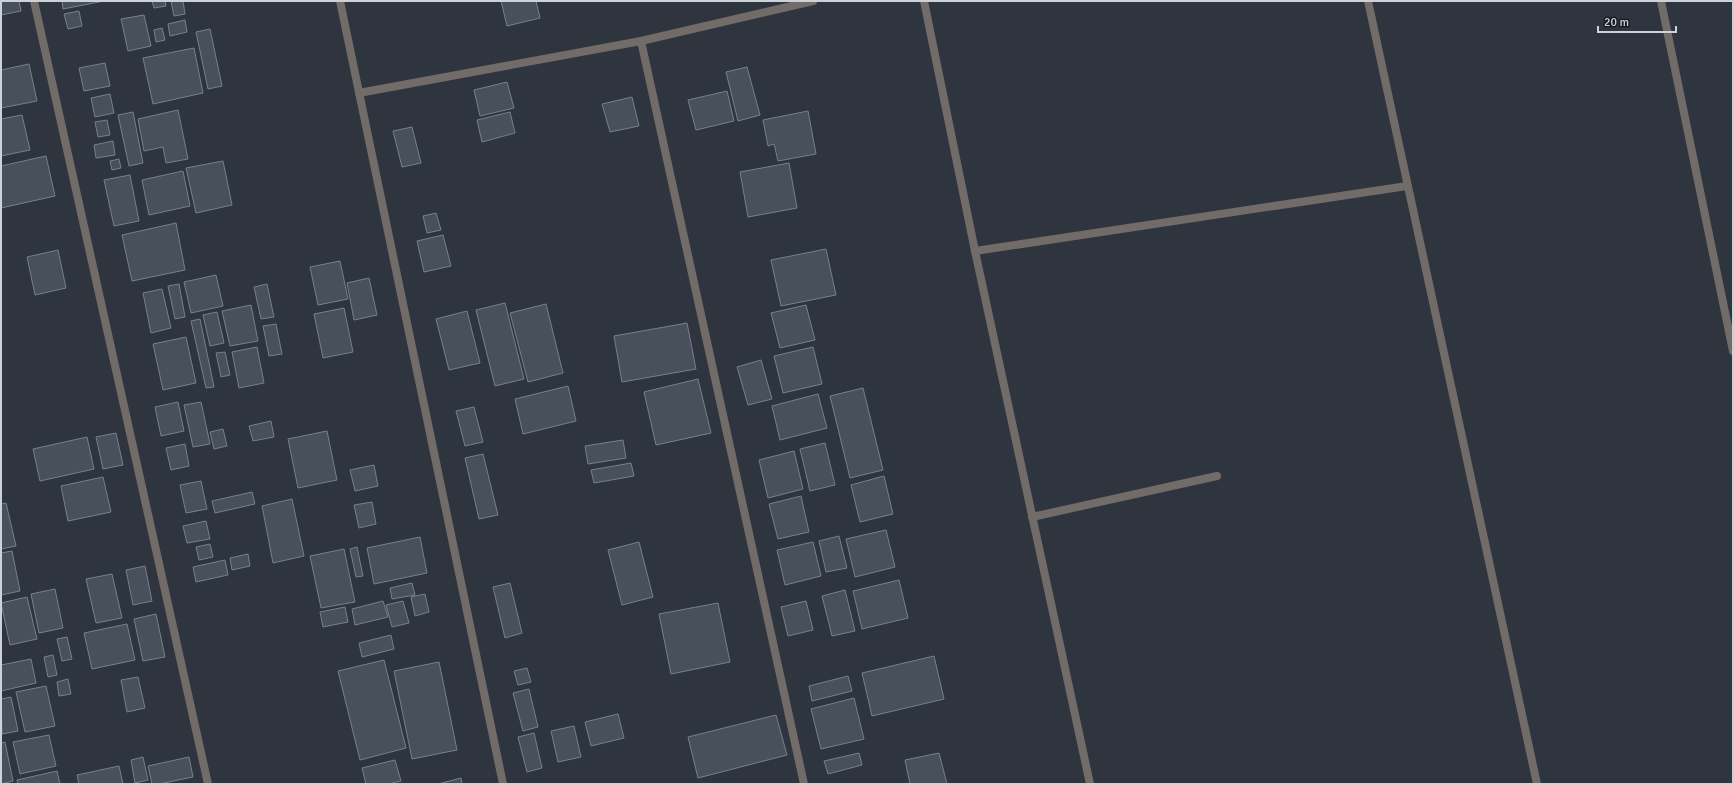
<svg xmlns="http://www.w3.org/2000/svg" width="1734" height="785" viewBox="0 0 1734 785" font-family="Signika,sans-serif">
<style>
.building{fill:#48505b;stroke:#77808b}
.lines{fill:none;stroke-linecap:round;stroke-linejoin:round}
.minor{stroke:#726c69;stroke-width:8}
</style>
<rect width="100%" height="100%" fill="#2e353f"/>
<g class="building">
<polygon points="1,1 19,1 21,11 1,15"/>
<polygon points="62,1 104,1 63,9"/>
<polygon points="152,1 165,1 166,6 154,8"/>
<polygon points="171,1 183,1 185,14 174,16"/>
<polygon points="501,1 536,1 540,18 507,26"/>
<polygon points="79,11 82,26 68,29 64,14"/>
<polygon points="144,15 151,46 128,51 121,19"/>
<polygon points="185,20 187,32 170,36 168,24"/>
<polygon points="162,28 165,40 156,42 154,30"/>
<polygon points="210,29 222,86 208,89 196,32"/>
<polygon points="194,48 203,93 153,104 143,58"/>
<polygon points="105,63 110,86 84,91 79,68"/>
<polygon points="29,64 37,101 1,108 1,70"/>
<polygon points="747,67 760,115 738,121 726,72"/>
<polygon points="507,82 514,108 480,116 474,90"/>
<polygon points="727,91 734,121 696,130 688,100"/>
<polygon points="110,94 114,113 95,117 91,98"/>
<polygon points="632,97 639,126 610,132 602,104"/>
<polygon points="178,110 188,159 166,163 163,147 144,151 138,119"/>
<polygon points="808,111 816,154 778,161 774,144 768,146 763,120"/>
<polygon points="133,112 143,163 129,166 118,115"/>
<polygon points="510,112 515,133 482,142 477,120"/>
<polygon points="22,115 30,150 1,156 1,119"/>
<polygon points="107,120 110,135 98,137 95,122"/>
<polygon points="412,127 421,163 402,167 393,131"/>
<polygon points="113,141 115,155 96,158 94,145"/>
<polygon points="46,156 55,196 1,208 1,166"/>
<polygon points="119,159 121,168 112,170 110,161"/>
<polygon points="223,161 232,205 196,213 186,168"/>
<polygon points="789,163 797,208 748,217 740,172"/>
<polygon points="183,171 190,206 149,215 142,180"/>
<polygon points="130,175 139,221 114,226 104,180"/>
<polygon points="436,213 441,230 427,233 423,216"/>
<polygon points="176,223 185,270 132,281 122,235"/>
<polygon points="443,235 451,266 424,272 417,241"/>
<polygon points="826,249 836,295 781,306 771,260"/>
<polygon points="58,250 66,288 35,295 27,257"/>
<polygon points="340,261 348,299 318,305 310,267"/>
<polygon points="216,275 223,306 191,313 184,282"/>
<polygon points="369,278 377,315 354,320 347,283"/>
<polygon points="179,284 185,317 175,319 168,286"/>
<polygon points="267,284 274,317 261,319 254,287"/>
<polygon points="162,289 171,328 151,333 143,293"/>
<polygon points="505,303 524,379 495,386 476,310"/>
<polygon points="546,304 563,373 528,382 510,313"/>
<polygon points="251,305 258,341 230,346 222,311"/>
<polygon points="806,305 815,340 780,348 771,313"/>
<polygon points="344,308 353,352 323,358 314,314"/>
<polygon points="467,311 480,363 449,370 436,319"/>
<polygon points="217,312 224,343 210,346 203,315"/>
<polygon points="200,319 214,387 206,388 191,321"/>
<polygon points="687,323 696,369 622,382 614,336"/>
<polygon points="276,324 282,354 269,356 263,326"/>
<polygon points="186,337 196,383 163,390 153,344"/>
<polygon points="257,347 264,383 239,388 232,352"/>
<polygon points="813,347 822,384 783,393 774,356"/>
<polygon points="225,352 230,375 221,377 216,353"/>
<polygon points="761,360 772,399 748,405 737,367"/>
<polygon points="698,379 711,433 656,445 644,392"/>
<polygon points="568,386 576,421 523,434 515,399"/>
<polygon points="863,388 883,470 850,478 830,396"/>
<polygon points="818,394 827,428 780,440 772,406"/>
<polygon points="178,402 184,431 161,436 155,407"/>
<polygon points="201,402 210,444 193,447 184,405"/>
<polygon points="474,407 483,442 465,446 456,411"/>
<polygon points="271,421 274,437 253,441 249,426"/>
<polygon points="223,429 227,446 214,449 210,432"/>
<polygon points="327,431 337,480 298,488 288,439"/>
<polygon points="116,433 123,465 103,469 96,437"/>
<polygon points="87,437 94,469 40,481 33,449"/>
<polygon points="623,440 626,458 588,464 585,446"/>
<polygon points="825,443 835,485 810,491 800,449"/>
<polygon points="185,444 189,466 171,470 166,448"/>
<polygon points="794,451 803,489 768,498 759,460"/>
<polygon points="483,454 498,515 479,519 465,458"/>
<polygon points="631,463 634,476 594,483 591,470"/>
<polygon points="374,465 378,486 355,491 350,470"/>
<polygon points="884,476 893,514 860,522 851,485"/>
<polygon points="103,477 111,512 68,521 61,486"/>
<polygon points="201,481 207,509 186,513 180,485"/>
<polygon points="252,492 255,504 215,513 212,501"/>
<polygon points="801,496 809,532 778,539 769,504"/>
<polygon points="292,499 304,556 273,563 262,506"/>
<polygon points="372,502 376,524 359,528 354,505"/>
<polygon points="6,503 16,546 1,549 1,504"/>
<polygon points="206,521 210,539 187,543 183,526"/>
<polygon points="886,530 895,567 855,577 846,539"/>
<polygon points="839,536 847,568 826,572 819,541"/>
<polygon points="420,537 427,573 374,584 367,548"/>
<polygon points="639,542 653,597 622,605 608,550"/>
<polygon points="813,542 821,576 785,585 777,550"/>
<polygon points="210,544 213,557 199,560 196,547"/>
<polygon points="357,547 363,576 356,577 350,549"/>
<polygon points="344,549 355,602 321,608 310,556"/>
<polygon points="12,551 20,591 1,595 1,553"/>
<polygon points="248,554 250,566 232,570 230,558"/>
<polygon points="225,560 228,575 196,582 193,567"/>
<polygon points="145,566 152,601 133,605 126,570"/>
<polygon points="112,574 122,618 96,623 86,579"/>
<polygon points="899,580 908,618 862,629 853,591"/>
<polygon points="412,583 415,595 392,599 390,588"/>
<polygon points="510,583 522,633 505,638 493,587"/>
<polygon points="55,589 63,628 39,633 31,594"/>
<polygon points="845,590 855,631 832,636 822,596"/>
<polygon points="425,594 429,612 415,616 411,597"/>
<polygon points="27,597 37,639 10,645 1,603"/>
<polygon points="383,601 388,617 355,625 352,609"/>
<polygon points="403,601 409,623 392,627 386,605"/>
<polygon points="806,601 813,630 788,636 781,607"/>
<polygon points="718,603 730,662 671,674 659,614"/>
<polygon points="345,607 348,622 323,627 320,612"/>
<polygon points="156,614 165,657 143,661 134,619"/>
<polygon points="127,624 135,660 92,669 84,633"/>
<polygon points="391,635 394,649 362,657 359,643"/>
<polygon points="67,637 72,659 62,661 57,639"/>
<polygon points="53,655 57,675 48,677 44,657"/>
<polygon points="934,656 944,699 872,716 862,673"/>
<polygon points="31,659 36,683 1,691 1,665"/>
<polygon points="384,660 406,748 360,760 338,671"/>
<polygon points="439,662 457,750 412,759 394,671"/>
<polygon points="527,668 531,682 518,685 514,671"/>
<polygon points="848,676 852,691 812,701 809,686"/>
<polygon points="138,677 145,708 127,712 121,680"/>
<polygon points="68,679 71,694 59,696 57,682"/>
<polygon points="46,686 55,726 25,732 16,692"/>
<polygon points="529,689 538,727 523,731 513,693"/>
<polygon points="11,697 18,731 2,734 1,699"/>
<polygon points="854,698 864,739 821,749 811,709"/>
<polygon points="618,714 624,738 591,746 585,722"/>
<polygon points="776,715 787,755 698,778 688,737"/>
<polygon points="574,726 581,757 558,762 551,731"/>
<polygon points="534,733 542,768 527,772 518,737"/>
<polygon points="49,735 56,766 20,774 13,742"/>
<polygon points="5,742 13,781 1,784 1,743"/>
<polygon points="859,753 862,765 828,774 824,761"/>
<polygon points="939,753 947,784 910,784 905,760"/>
<polygon points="143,757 148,780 135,783 131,760"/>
<polygon points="189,757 193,777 159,784 152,784 148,766"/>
<polygon points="395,760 401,781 388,784 366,784 362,768"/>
<polygon points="119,766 123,784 79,784 77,775"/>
<polygon points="57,771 60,784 18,784 17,780"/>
<polygon points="461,778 462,784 438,784"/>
</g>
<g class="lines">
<g class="minor">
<polyline points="34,1 208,784"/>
<polyline points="340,1 503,784"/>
<polyline points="924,1 975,251 1090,784"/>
<polyline points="1368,1 1537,784"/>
<polyline points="1661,1 1733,351"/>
<polyline points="641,41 804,784"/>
<polyline points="359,93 641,41 813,1"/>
<polyline points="975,251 1407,186"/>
<polyline points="1032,517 1217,476"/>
</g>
</g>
<rect width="1734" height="785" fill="none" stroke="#cdd2d8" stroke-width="4"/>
<path d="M1598 26v6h78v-6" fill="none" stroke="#cdd2d8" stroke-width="2"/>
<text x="1604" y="26" font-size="12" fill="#cdd2d8" stroke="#191c21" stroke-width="3" paint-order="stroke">20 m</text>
</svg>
